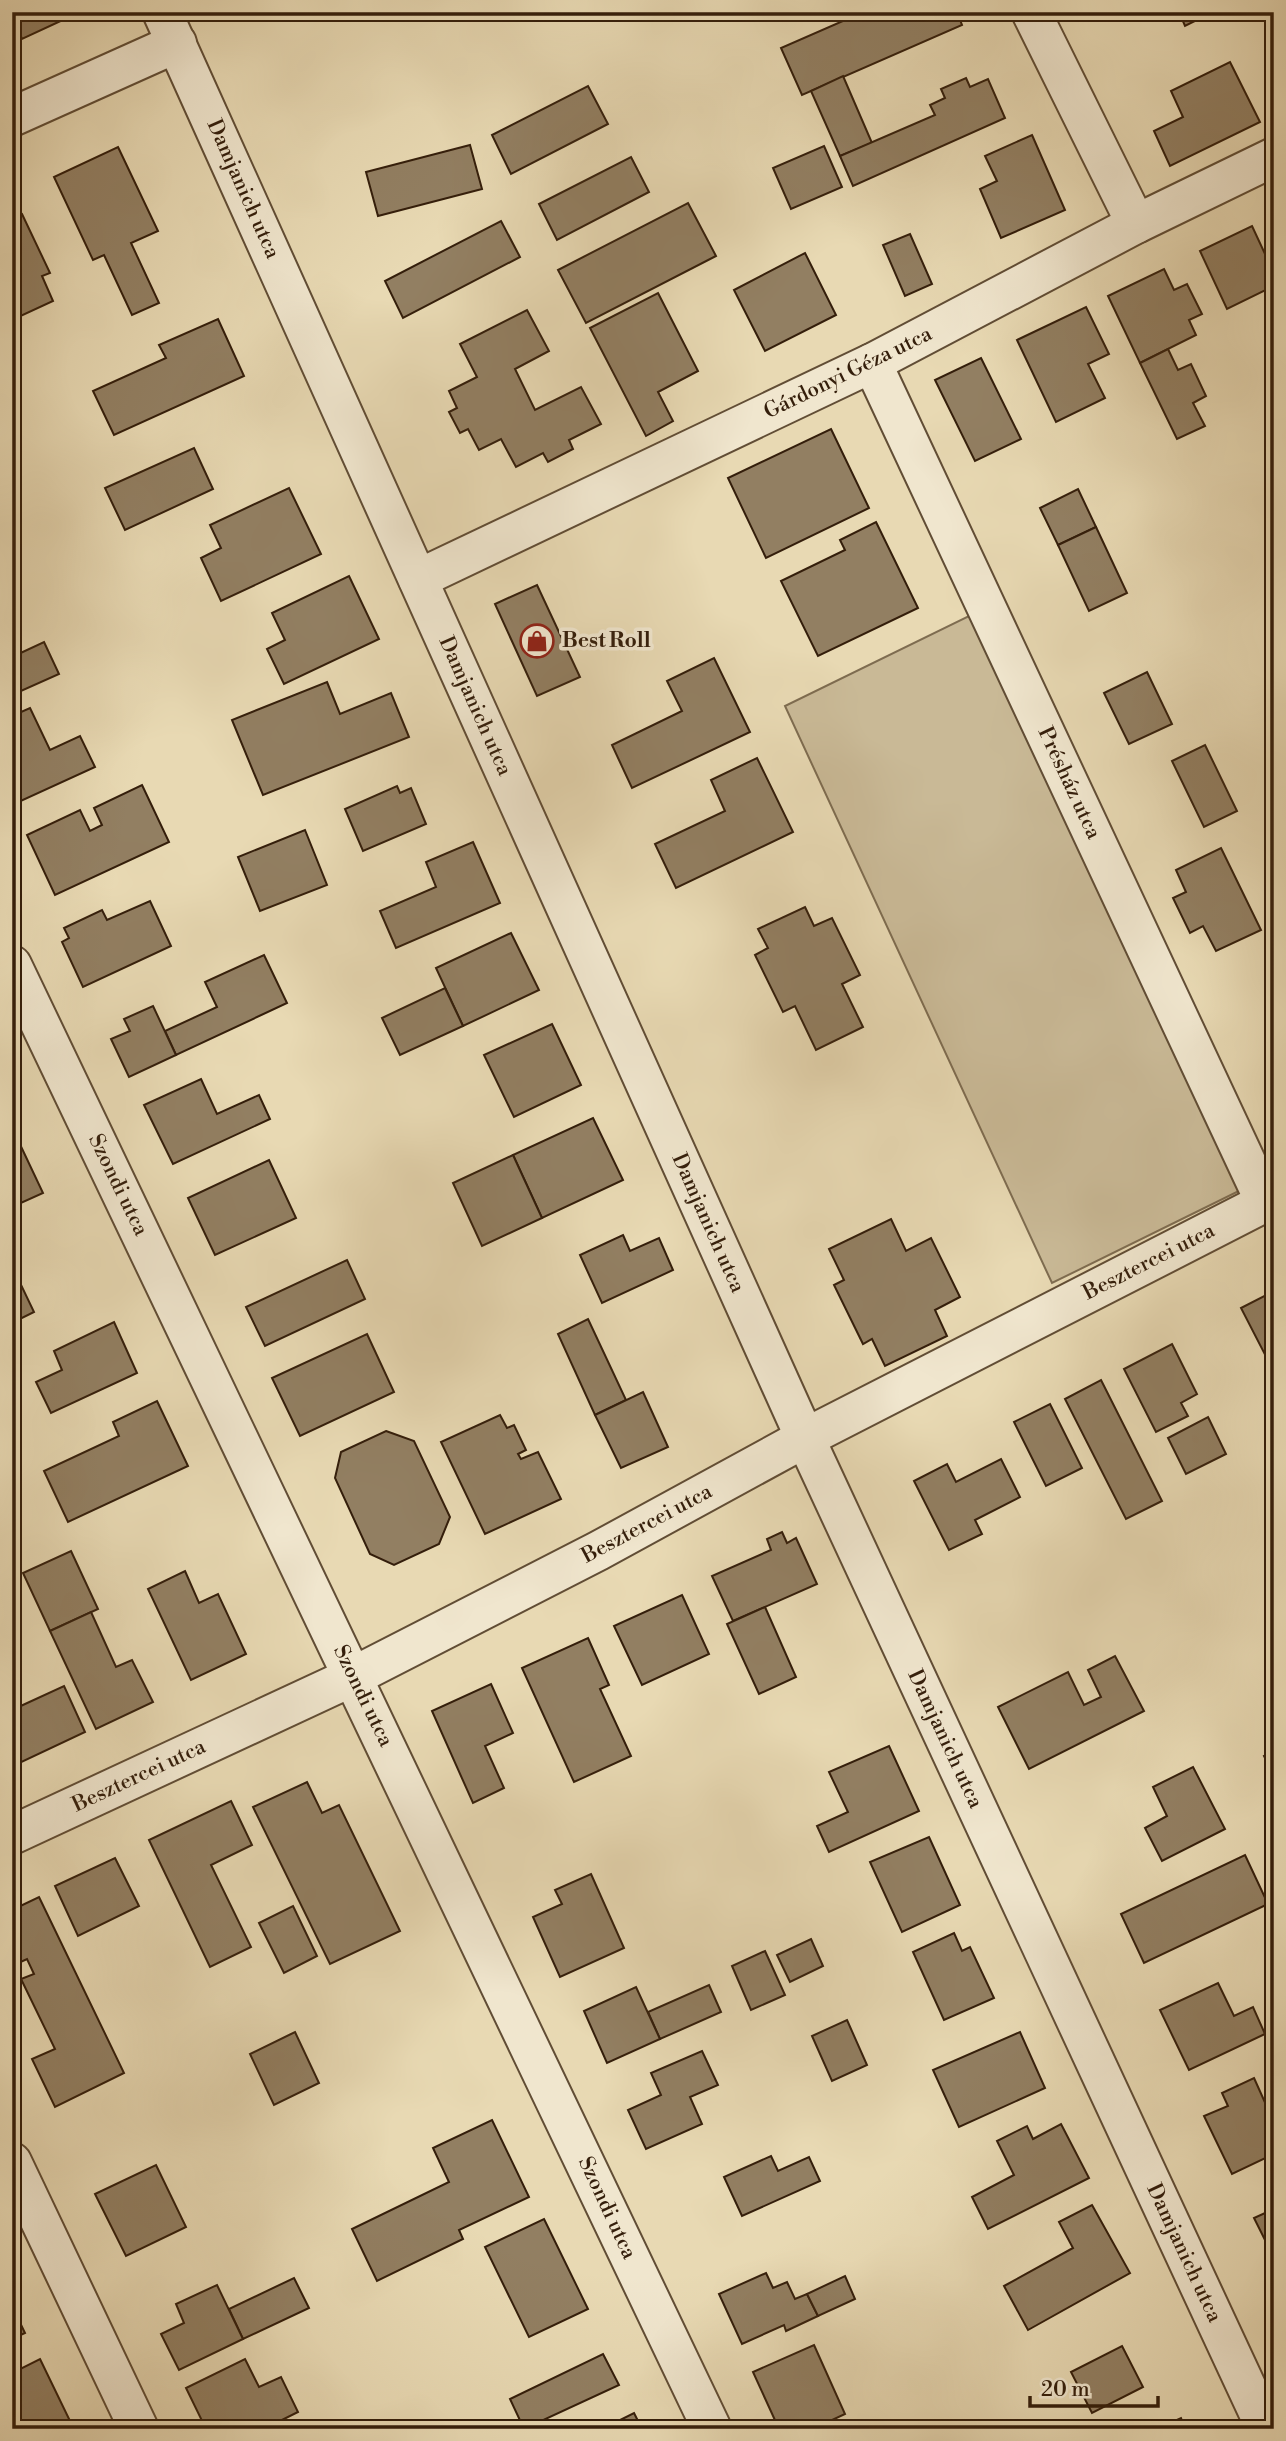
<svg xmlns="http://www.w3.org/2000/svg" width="1286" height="2441" viewBox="0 0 1286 2441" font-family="'Libre Bodoni',serif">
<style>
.green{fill:#c9b996;stroke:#7e6c50;stroke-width:2}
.building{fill:#927f62;stroke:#341e0b;stroke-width:2}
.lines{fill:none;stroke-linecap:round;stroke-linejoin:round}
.minor-casing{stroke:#614d35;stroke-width:42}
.minor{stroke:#f0e6ce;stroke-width:38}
.labels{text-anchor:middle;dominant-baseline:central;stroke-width:7;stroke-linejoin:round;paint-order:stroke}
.street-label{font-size:21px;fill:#341e0b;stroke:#f0e6ce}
.poi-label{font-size:21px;font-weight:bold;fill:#341e0b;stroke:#f0e6ce;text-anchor:start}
</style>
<rect width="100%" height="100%" fill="#e8d9b3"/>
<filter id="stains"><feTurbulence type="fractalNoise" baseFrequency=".00286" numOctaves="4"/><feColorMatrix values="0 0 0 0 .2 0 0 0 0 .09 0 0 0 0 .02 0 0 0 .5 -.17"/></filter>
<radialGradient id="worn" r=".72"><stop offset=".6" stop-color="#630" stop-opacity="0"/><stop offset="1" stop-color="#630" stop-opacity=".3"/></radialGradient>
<polygon class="green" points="971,615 1245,1188 1052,1283 785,706"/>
<g class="building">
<polygon points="12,12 80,12 22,39"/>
<polygon points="839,12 957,12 962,25 802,95 781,48 843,21"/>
<polygon points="1179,12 1213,12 1185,26"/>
<polygon points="1230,62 1260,122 1170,166 1154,131 1183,117 1171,91"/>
<polygon points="843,76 872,143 840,156 811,91"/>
<polygon points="966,78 970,87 988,79 1005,118 853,186 840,156 935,115 930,105 945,98 941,89"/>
<polygon points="588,86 608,124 511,174 492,135"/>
<polygon points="1032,135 1065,210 1001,238 980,189 997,181 985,156"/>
<polygon points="470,145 482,189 378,216 366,172"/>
<polygon points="824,146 842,187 791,209 773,168"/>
<polygon points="118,147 158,231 131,243 159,303 132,315 104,255 93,260 54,177"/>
<polygon points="631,157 649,192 557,240 539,204"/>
<polygon points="688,203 716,256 586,323 558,270"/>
<polygon points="22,214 50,273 42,276 53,301 12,320 12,219"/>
<polygon points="501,221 520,257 403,318 385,281"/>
<polygon points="1252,226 1265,254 1274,250 1274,286 1227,309 1200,251"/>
<polygon points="910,234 932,284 905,296 883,245"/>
<polygon points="805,253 836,315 765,351 734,290"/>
<polygon points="1164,269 1174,290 1187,284 1202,314 1189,320 1196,335 1140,363 1108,296"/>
<polygon points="658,293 698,371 658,392 673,421 646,436 590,328"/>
<polygon points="1086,307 1109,354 1088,364 1105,398 1056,422 1017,340"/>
<polygon points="527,310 549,351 515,369 535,410 581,387 601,424 569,440 573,449 548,462 543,453 516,467 501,439 479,450 468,429 460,433 449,412 457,408 449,391 477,377 460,344"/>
<polygon points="218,319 244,376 114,435 93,391 166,358 159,345"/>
<polygon points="1168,349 1178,370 1191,364 1206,396 1193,403 1205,426 1177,439 1140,363"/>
<polygon points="981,358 1021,439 975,461 935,380"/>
<polygon points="831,429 869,508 766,558 728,478"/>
<polygon points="194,448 213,489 125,530 105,488"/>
<polygon points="289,488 321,554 221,601 201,558 221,548 210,525"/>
<polygon points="1078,489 1096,527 1058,545 1040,508"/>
<polygon points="876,522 918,608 818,656 781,581 845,550 840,540"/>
<polygon points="1096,527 1127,593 1089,611 1058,545"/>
<polygon points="349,576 379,639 284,684 267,649 285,640 272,613"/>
<polygon points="537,585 580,677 537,696 495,604"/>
<polygon points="44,642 59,674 12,695 12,657"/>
<polygon points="714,658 750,732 632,788 612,745 682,711 667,681"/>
<polygon points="1147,672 1172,724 1129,744 1104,693"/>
<polygon points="327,682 340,714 391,693 409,737 263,795 232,720"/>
<polygon points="30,708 50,750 80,736 95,767 12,805 12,716"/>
<polygon points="1205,745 1237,811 1204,827 1172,761"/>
<polygon points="757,758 793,832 676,888 655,844 725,811 711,780"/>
<polygon points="142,785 169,842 55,895 27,835 80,810 90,831 102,825 94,808"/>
<polygon points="397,786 400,793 411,788 426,824 363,851 345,809"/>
<polygon points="305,830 327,885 260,911 238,857"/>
<polygon points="473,842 500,903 396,948 380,911 436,887 426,862"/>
<polygon points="1221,848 1261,930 1216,951 1203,926 1190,933 1173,898 1186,892 1176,870"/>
<polygon points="150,901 171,946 83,987 62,942 69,938 64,928 102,910 107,920"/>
<polygon points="805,907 814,926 832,918 860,975 842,984 863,1027 816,1050 795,1006 783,1012 755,955 768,948 758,929"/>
<polygon points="511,933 539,990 463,1026 436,968"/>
<polygon points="264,955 287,1003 176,1055 165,1031 217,1007 205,982"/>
<polygon points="445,988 463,1026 400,1055 382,1018"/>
<polygon points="153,1006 176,1055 129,1077 111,1039 130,1031 124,1019"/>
<polygon points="552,1024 581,1085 514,1117 484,1055"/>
<polygon points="201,1079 217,1114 259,1095 270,1119 173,1164 144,1105"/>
<polygon points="593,1118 623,1180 542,1218 513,1155"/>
<polygon points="17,1138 43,1193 12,1207 12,1140"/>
<polygon points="513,1155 542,1218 482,1246 453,1183"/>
<polygon points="269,1160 296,1218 215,1255 188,1198"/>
<polygon points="891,1219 906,1251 931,1238 960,1297 935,1310 947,1336 885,1366 872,1339 863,1344 834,1285 844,1280 829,1249"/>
<polygon points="623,1235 630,1251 659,1238 673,1270 602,1303 580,1255"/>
<polygon points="347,1260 365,1299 265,1346 246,1307"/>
<polygon points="12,1266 34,1312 12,1323"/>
<polygon points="1274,1291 1274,1372 1241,1308"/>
<polygon points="588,1319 626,1400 595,1415 558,1334"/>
<polygon points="114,1322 137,1373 51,1413 36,1382 62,1370 54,1351"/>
<polygon points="367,1334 394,1392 300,1436 272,1378"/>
<polygon points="1172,1344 1197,1394 1181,1403 1188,1416 1156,1432 1124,1369"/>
<polygon points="1101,1380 1162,1501 1126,1519 1065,1399"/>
<polygon points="643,1392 668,1447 621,1468 595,1415"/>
<polygon points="157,1401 188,1466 68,1522 44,1471 119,1436 113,1422"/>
<polygon points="1050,1404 1082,1468 1046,1486 1014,1422"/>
<polygon points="500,1415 507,1428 514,1425 526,1450 518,1454 521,1459 538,1452 561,1499 485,1534 441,1442"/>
<polygon points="1208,1417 1226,1454 1186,1474 1168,1438"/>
<polygon points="386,1431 414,1441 450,1517 439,1544 394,1565 370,1554 335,1478 341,1452"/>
<polygon points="1001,1459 1020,1497 975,1520 982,1534 949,1550 914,1481 947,1464 956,1482"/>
<polygon points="782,1532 787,1543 796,1538 817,1584 733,1621 712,1576 771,1550 767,1539"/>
<polygon points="71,1551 98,1609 50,1631 23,1573"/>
<polygon points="185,1571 199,1603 218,1594 246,1654 191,1680 148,1589"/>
<polygon points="682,1595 709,1654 642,1685 614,1626"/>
<polygon points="765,1607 796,1677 759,1694 727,1624"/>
<polygon points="91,1612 116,1667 132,1660 153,1702 96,1729 50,1631"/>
<polygon points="588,1638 609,1685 600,1689 631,1756 574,1782 522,1668"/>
<polygon points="1115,1656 1144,1711 1029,1769 998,1707 1068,1672 1084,1705 1101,1697 1088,1670"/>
<polygon points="491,1684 513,1733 485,1746 504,1788 473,1803 432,1711"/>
<polygon points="64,1686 85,1732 13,1766 12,1710"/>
<polygon points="889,1746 919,1811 829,1852 817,1826 848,1812 829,1772"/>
<polygon points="1274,1751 1274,1776 1264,1756"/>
<polygon points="1193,1767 1225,1829 1162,1861 1145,1828 1167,1816 1153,1787"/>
<polygon points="307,1782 322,1813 339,1805 400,1931 330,1964 253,1807"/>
<polygon points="231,1801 252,1845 211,1865 251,1947 210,1967 149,1840"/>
<polygon points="929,1837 960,1905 902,1932 870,1862"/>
<polygon points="1245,1855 1268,1904 1144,1963 1121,1914"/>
<polygon points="115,1858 139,1906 78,1936 55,1886"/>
<polygon points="591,1874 624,1948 560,1977 533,1917 562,1904 555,1890"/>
<polygon points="39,1897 124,2073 55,2107 32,2059 55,2049 21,1979 34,1974 27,1959 12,1966 12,1910"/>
<polygon points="293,1906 317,1956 284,1973 259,1923"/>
<polygon points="954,1933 962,1951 970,1947 994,1998 944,2020 913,1952"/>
<polygon points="811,1939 823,1966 790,1982 777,1955"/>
<polygon points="765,1951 785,1995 751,2010 732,1966"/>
<polygon points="1218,1983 1234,2016 1253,2007 1265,2034 1189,2070 1160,2010"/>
<polygon points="709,1985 721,2012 660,2039 648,2012"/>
<polygon points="636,1987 660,2039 607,2063 584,2011"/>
<polygon points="847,2020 867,2065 832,2081 812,2036"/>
<polygon points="295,2032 319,2083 274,2105 250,2054"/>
<polygon points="1020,2032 1045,2088 959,2127 933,2070"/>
<polygon points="702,2051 718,2085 690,2097 702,2124 646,2149 628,2110 661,2095 651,2073"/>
<polygon points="1254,2078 1267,2107 1274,2104 1274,2154 1232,2174 1204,2116 1228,2106 1222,2093"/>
<polygon points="492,2120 529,2197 459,2230 463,2239 377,2281 352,2229 449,2182 433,2148"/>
<polygon points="1061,2124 1089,2178 988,2229 972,2197 1014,2175 997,2141 1027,2126 1033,2139"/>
<polygon points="771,2156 778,2171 809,2157 820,2181 742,2216 724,2177"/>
<polygon points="156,2165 186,2227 126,2256 95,2194"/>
<polygon points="1092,2205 1130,2273 1028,2330 1004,2286 1073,2248 1059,2222"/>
<polygon points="1274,2209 1274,2258 1254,2218"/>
<polygon points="544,2219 588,2309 529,2337 485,2247"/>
<polygon points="766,2273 773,2288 787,2282 795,2299 807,2294 818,2316 786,2331 784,2325 742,2344 719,2294"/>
<polygon points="845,2276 855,2299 818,2316 807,2294"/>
<polygon points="294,2278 309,2308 243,2339 229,2309"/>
<polygon points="217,2285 243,2339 179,2370 161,2334 184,2323 176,2304"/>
<polygon points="12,2306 25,2333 12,2339"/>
<polygon points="814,2345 845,2414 813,2429 779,2429 753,2372"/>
<polygon points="1122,2346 1143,2387 1092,2413 1071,2372"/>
<polygon points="603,2354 619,2385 524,2429 510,2399"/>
<polygon points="40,2359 71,2423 58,2429 12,2429 12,2373"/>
<polygon points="245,2359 259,2387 281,2377 298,2412 264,2429 206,2429 186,2388"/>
<polygon points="634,2413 642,2429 602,2429"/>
<polygon points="1181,2418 1185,2429 1157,2429"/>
</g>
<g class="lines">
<defs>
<g id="minor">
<polyline points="162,12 805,1438 1266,2429"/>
<polyline points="1031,12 1136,224"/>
<polyline points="12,117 177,43"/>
<polyline points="872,363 1265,1202"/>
<polyline points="418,579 872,363 1136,224 1274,157"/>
<polyline points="12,965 712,2429"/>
<polyline points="12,1835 354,1676 598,1551 805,1438 1274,1198"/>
<polyline points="12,2162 139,2429"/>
</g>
</defs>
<use href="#minor" class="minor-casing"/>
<use href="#minor" class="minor"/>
</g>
<defs>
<symbol id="shop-ring" viewBox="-11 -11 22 22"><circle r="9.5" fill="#f0e6ce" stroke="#8f2418" stroke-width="1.5"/><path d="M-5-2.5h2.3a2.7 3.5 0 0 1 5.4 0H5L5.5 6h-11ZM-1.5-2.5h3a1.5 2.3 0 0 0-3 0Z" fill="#8f2418"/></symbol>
</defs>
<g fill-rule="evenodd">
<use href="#shop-ring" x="518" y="622" width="38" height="38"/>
</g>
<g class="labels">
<g class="street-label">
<text transform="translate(243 189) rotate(66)">Damjanich utca</text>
<text transform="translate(848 373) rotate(-26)">Gárdonyi Géza utca</text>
<text transform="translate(475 706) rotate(66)">Damjanich utca</text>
<text transform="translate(1069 783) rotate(65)">Présház utca</text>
<text transform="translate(118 1185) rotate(64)">Szondi utca</text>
<text transform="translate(708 1223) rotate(66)">Damjanich utca</text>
<text transform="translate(1149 1262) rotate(-27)">Besztercei utca</text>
<text transform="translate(647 1524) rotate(-28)">Besztercei utca</text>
<text transform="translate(363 1696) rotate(64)">Szondi utca</text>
<text transform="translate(945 1739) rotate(65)">Damjanich utca</text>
<text transform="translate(139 1776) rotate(-25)">Besztercei utca</text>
<text transform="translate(607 2208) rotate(65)">Szondi utca</text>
<text transform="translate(1184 2253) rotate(65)">Damjanich utca</text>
</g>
<g class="poi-label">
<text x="562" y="641">Best Roll</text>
</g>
</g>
<rect width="1286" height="2441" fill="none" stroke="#e8d9b3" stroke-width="42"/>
<rect x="14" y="14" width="1258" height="2413" fill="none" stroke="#341e0b" stroke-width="3.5"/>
<rect x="21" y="21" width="1244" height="2399" fill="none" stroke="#341e0b" stroke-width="2"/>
<path d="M1030 2396v10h128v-10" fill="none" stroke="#341e0b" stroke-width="3.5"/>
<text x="1041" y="2396" font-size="21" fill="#341e0b" stroke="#f0e6ce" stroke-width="5" paint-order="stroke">20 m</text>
<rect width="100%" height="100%" filter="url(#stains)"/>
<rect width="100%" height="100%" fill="url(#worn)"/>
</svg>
